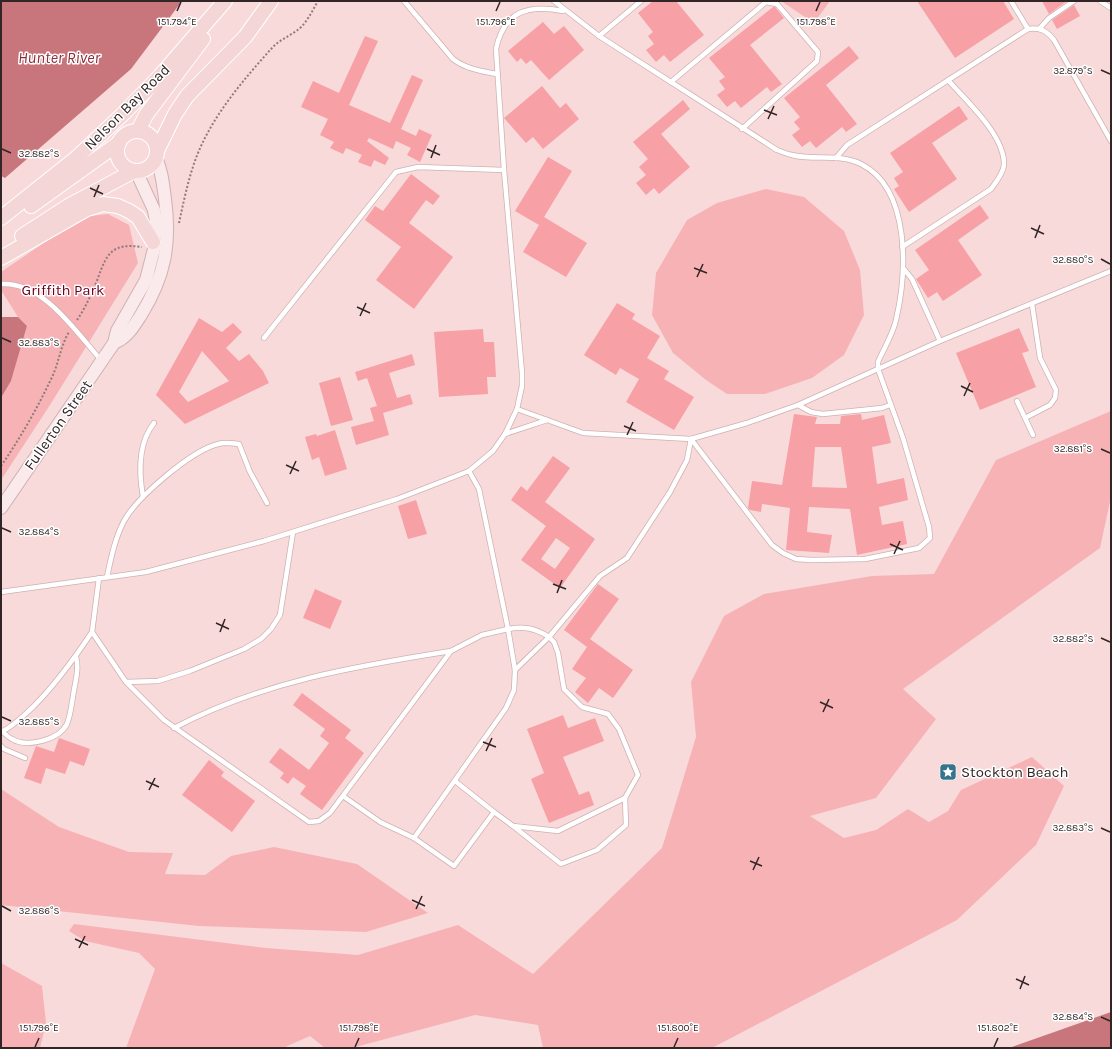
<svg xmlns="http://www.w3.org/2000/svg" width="1112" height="1049" viewBox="0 0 1112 1049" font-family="Karla,sans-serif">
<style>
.green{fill:#f7b2b6}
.water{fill:#c8767c}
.building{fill:#f7a0a5;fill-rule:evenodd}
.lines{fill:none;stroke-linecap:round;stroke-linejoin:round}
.service-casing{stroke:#cfb1b2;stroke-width:6}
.secondary-casing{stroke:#cfb1b2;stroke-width:14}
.primary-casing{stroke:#fff;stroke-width:16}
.path{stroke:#8f7a7a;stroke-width:2;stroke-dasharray:2 2;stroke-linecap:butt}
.service{stroke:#fff;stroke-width:4.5}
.secondary{stroke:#faeaeb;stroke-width:12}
.primary{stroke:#f5d6d7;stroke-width:14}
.ticks{fill:none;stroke:#312525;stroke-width:1.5}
.labels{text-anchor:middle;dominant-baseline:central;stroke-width:3;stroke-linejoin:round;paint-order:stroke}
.street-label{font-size:15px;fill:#312525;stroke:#fff}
.park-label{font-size:15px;fill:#69001d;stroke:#fff}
.poi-label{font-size:15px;fill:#312525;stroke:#fff;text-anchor:start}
.water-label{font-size:16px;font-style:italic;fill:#8e2b3a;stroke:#fff}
.ticks-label{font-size:10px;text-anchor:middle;fill:#312525;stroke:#fff;stroke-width:3;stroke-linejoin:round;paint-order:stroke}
</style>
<rect width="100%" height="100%" fill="#f9dadb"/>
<g class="green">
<polygon points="781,1 830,1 814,23"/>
<polygon points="766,189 804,197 844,231 860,270 864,315 844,355 812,378 765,394 727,394 706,380 673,353 652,315 656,273 687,220 717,203"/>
<polygon points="108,214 129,225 138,263 50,405 1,480 1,398 11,381 27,326 18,317 1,290 1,272 82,217"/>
<polygon points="1111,411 1111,497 1100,548 903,689 936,719 876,798 810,816 844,838 876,830 908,809 929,822 948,811 961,790 1032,757 1064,786 1036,845 957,920 712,1048 543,1048 538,1025 475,1015 352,1048 325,1048 310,1036 283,1048 126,1048 155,969 139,953 85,941 69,931 74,924 266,948 358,955 458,925 533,974 662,848 696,737 691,682 724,616 764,594 872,576 934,574 996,460"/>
<polygon points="1,789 59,827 129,852 173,853 165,874 205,875 231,856 274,847 357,864 428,913 366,932 199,926 1,905"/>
<polygon points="1,963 42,986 46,1023 40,1048 1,1048"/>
</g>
<g class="water">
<polygon points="1,1 182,1 131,69 5,178 1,176"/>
<polygon points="1,317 18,317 27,326 11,381 1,398"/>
<polygon points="1111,1012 1111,1048 1009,1048"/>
</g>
<g class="building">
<polygon points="653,1 676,1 704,35 670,62 664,55 656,62 646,50 654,44 648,36 653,32 638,13"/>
<polygon points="917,1 1003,1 1014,19 955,58"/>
<polygon points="1042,1 1067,1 1049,14"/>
<polygon points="1074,5 1080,16 1057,29 1052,20"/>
<polygon points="773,7 775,7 784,18 750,45 782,84 771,92 767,87 741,108 735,101 727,107 717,95 725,89 719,81 725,77 709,58"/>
<polygon points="543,22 554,34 564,26 584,50 549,80 531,60 526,64 521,58 517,62 508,51"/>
<polygon points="365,36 378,41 349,105 390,123 412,75 423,80 401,129 416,136 419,129 432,135 420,162 407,155 411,148 396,141 393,149 369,138 367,141 389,158 385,165 374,160 371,167 358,162 362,155 346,148 343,154 330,148 334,142 320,135 328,119 301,107 313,81 339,93"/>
<polygon points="849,46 859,58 826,85 857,124 846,132 842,127 816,148 810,141 802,147 792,135 800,129 794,122 800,117 784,98"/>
<polygon points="542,86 560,108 566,103 579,119 543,149 533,137 526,143 504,118"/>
<polygon points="683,100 690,109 661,134 690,167 659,194 654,188 646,195 636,183 646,175 639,167 648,159 633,142"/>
<polygon points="959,106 968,119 932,143 957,179 909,212 894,189 899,186 894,178 903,172 890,153"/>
<polygon points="548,157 572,171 544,217 587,243 566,277 523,252 539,225 515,211"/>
<polygon points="411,174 440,196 433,205 426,200 409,223 453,257 414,309 376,280 401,247 365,220 375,206 383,211"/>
<polygon points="980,205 989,218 958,240 982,275 943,301 937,292 928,298 916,279 929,270 915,250"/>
<polygon points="617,303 635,314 632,319 660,336 647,358 669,371 664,379 694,397 674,430 626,402 639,379 620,368 616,375 584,355"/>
<path d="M199 318 222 332 233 323 242 332 226 348 239 361 249 354 263 371 269 383 185 424 156 395ZM202 351 229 381 188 402 179 392Z"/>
<polygon points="1019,328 1029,351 1022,353 1036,387 980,410 956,353"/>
<polygon points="483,329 484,342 494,342 496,377 487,377 488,394 439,397 434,332"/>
<polygon points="412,354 415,365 389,373 397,398 410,394 413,404 383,413 389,435 356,445 351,427 374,421 370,408 377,406 367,378 358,381 355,372"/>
<polygon points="340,377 353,420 331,426 319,383"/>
<path d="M794 414 817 417 815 424H840L841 416 861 414 862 420 884 415 891 443 872 447 877 484 904 478 908 500 879 507 882 525 903 521 907 544 857 555 850 509 809 507 807 532 832 535 829 553 786 550 790 508 762 504 761 512 750 510 748 508 752 481 782 485ZM815 447H841L847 488 812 487Z"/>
<polygon points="335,430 347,469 325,476 319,457 312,460 305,437 316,434 317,436"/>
<path d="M553 456 570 468 545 502 595 539 560 588 521 560 546 526 511 500 521 486 527 491ZM556 538 570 548 555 569 541 559Z"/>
<polygon points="416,500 427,534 408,539 398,506"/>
<polygon points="598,584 619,599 590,639 633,670 613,698 599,688 588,703 575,692 586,678 572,669 587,647 564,630"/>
<polygon points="315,589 342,601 330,629 303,618"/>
<polygon points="302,693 351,730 345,738 364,753 322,810 300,794 306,786 293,777 288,784 280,778 284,773 269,762 280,748 309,770 329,743 320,736 325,729 293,705"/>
<polygon points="563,715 568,728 595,718 604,741 563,757 579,795 589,791 594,805 549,823 531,779 544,773 527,729"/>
<polygon points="59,738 90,749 84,766 70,761 65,774 46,768 41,784 24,778 36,746 54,752"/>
<polygon points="209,760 224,772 221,776 255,801 232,832 182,795"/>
</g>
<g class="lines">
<defs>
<g id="service">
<path d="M404 1 453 59C466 69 481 71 496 74"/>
<path d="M554 1 599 36 777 150C782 152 787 154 792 155 814 161 840 153 861 164 911 189 907 273 896 320 893 334 884 348 878 362V369L903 438 929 527 930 538 919 548 865 559 812 560 796 559 783 553 772 545 691 439"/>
<polyline points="1011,1 1028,29"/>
<polyline points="1100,1 1111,8"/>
<polyline points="1040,28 1049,18 1074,1"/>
<polyline points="599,36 641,1"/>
<polyline points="671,82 766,2 777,4 818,52 817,61 742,129"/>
<path d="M836 158 847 145 1028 29C1040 27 1047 31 1054 40L1111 141"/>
<path d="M902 247 991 189C996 182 1003 174 1004 165 1005 135 966 101 948 80"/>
<polyline points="903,268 912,279 940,341"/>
<path d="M1 284C43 281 76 332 101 360"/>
<polyline points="264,338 396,172 418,167 504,170"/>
<polyline points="1017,401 1033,435"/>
<polyline points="798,405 811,412 823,414 882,408 890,405"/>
<polyline points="517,409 583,433 691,439 747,423 798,405 940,341 1111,271"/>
<polyline points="1025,418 1050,405 1055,398 1056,390 1040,358 1032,304"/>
<polyline points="505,434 547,420"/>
<path d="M469 471 479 489 508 629C524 626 535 628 549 637L600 576 627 558 670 492 687 460 691 439"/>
<path d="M143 497C139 474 138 443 154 423"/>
<path d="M107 577C111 558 115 538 124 521 137 497 191 451 218 444 225 442 231 443 239 444L250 472 267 503"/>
<polyline points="99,578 92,632 126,682 164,720 309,822 319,821 330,813 451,651 482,635 508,629 515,670 514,690 506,708 414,838 380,822 343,796"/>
<path d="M1 592 146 572 264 541 397 499 469 471 493 451 505 434 517 409 522 386V373L504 170 496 49C504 11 528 4 563 11"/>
<polyline points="126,682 158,681 190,671 244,649 261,639 271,629 280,615 293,532"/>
<path d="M174 728C261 682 356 666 451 651"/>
<path d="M2 731C5 734 8 737 12 739 27 748 59 740 67 724 71 714 72 701 74 690 76 679 79 668 76 657"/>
<path d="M1 732C13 727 23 716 33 707 56 684 74 659 92 632"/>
<polyline points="1,746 4,749 25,758"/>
<polyline points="455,781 494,812"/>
<polyline points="513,826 561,864 597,850 626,825 625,798 638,775 619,729 608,714 582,707 564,689 558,653 554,642 549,637 515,670"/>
<polyline points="414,838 454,866 494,812 513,826 558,831 625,798"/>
</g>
<g id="secondary">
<path d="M114 343C127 338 134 326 141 315 165 276 171 244 165 199 163 184 162 171 156 158"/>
<polyline points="1,508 114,343 117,331 146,280 154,249 156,222 154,210 136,171"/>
</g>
<g id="primary">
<polyline points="138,131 146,115 203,39"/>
<circle cx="137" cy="151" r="20"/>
<polyline points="157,151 175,114 187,96 245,37 271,1"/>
<polyline points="31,206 119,143"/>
<polyline points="1,218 75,159 123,114 160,76 225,1"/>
<polyline points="22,236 70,205 134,171"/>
<polyline points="1,258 87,209 103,204 118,206 129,211 138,217 153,242"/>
</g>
</defs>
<use href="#service" class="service-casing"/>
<use href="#secondary" class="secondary-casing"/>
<use href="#primary" class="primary-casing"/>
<g class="path">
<path d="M179 223C184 200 189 175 198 153 214 114 244 79 272 48 279 40 290 36 299 29 308 21 312 11 318 1"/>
<path d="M77 320C86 307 92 293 98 278 107 252 113 243 142 247"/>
<path d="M1 466C21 437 38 407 53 375 59 361 61 345 69 332"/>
</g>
<use href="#service" class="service"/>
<use href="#secondary" class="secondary"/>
<use href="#primary" class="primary"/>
</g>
<path class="ticks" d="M177 11 181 2M496 11 500 2M816 11 820 2M1101 70 1110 74M764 110 777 115M768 119 774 106M2 149 11 153M427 149 440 155M431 158 436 145M90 188 103 194M94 197 99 185M1031 228 1044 234M1035 238 1040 225M1101 259 1110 264M694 268 707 273M697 277 703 264M357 307 370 313M360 316 366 303M2 338 11 342M961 386 973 392M964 396 970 383M624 426 636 431M627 435 633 422M1101 449 1110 453M286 465 299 471M290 474 296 461M2 528 11 532M890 544 903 550M894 554 900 541M553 584 566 589M557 593 562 580M216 623 229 629M220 632 225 619M1101 638 1110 642M820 702 833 708M823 712 829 699M2 717 11 721M483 742 496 747M486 751 492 738M146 781 159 787M149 790 155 778M1101 828 1110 832M750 861 762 866M753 870 759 857M412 900 425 906M2 906 11 911M416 909 422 896M75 939 88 945M79 948 85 936M1016 979 1029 985M1020 989 1025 976M1101 1017 1110 1021M35 1047 39 1038M355 1047 359 1038M674 1047 678 1038M994 1047 998 1038"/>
<defs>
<symbol id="sight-square" viewBox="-11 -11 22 22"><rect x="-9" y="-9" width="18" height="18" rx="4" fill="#37738a" stroke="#fff"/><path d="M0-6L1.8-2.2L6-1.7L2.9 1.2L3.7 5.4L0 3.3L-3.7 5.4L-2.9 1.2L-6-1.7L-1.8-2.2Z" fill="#fff"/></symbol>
</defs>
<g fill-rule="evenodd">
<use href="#sight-square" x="938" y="762" width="20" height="20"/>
</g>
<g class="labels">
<g class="street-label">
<text transform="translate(127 107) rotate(-45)">Nelson Bay Road</text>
<text transform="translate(58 425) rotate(-55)">Fullerton Street</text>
</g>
<g class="park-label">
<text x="63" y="290">Griffith Park</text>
</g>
<g class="poi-label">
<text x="961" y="772">Stockton Beach</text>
</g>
<g class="water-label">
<text x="59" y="57">Hunter River</text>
</g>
</g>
<g class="ticks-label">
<text x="177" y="25">151.794°E</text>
<text x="496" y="25">151.796°E</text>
<text x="816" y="25">151.798°E</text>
<text x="1073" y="74">32.879°S</text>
<text x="39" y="157">32.882°S</text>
<text x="1073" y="263">32.880°S</text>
<text x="39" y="346">32.883°S</text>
<text x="1073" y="452">32.881°S</text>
<text x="39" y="535">32.884°S</text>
<text x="1073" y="642">32.882°S</text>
<text x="39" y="725">32.885°S</text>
<text x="1073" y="831">32.883°S</text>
<text x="39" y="914">32.886°S</text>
<text x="1073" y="1020">32.884°S</text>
<text x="39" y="1031">151.796°E</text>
<text x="359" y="1031">151.798°E</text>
<text x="678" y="1031">151.800°E</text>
<text x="998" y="1031">151.802°E</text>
</g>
<rect width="1112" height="1049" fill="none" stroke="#312525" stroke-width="4"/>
</svg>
